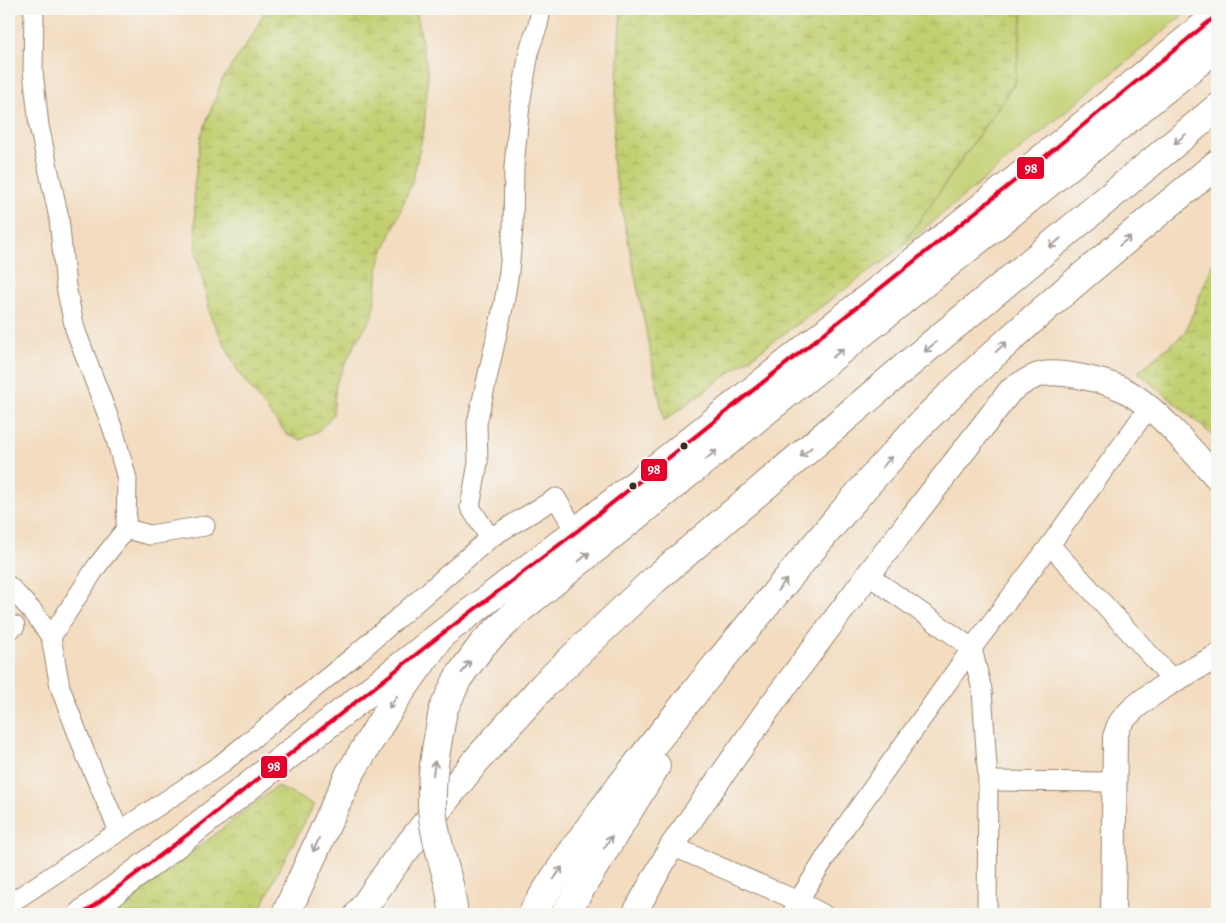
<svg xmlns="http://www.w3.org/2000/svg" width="1226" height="923" viewBox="0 0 1226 923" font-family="Alegreya,serif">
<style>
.grass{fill:#c3d072;stroke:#7f7d48}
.wetland{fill:url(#wetland-marsh);stroke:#7f7d48}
.park{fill:url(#park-crowns);stroke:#7f7d48}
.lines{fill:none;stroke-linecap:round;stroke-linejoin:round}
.minor-casing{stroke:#97836e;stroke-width:21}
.tertiary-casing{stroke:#97836e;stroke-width:26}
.trunk-casing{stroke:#97836e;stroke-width:30}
.motorway-casing{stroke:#97836e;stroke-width:30}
.minor{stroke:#fff;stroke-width:19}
.tertiary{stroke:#fff;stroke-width:24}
.trunk{stroke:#fff;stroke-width:28}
.motorway{stroke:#fff;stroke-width:28}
.trunk-bridge-casing{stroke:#97836e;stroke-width:30;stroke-linecap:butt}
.trunk-bridge{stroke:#fff;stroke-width:28}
.bus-1-casing{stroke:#f6f6f2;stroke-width:8}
.bus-1{stroke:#e4002b;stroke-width:4}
.oneway{stroke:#a79f9a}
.bus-dot{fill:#3b2a1e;stroke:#f6f6f2;stroke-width:2}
.line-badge{stroke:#f6f6f2;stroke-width:2}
.badge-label{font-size:14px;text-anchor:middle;font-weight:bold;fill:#fff}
</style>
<defs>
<pattern id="wetland-marsh" width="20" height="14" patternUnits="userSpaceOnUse" patternTransform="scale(1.25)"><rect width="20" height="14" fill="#c3d072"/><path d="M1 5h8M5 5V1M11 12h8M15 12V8" fill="none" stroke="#a8b362"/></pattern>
<pattern id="park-crowns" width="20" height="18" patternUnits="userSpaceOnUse" patternTransform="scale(1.25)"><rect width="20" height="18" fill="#c3d072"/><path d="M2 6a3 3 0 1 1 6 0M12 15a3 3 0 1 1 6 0" fill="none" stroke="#a8b362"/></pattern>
</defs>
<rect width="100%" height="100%" fill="#f6f6f2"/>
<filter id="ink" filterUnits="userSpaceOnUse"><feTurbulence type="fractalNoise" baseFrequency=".02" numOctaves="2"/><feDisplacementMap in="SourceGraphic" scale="10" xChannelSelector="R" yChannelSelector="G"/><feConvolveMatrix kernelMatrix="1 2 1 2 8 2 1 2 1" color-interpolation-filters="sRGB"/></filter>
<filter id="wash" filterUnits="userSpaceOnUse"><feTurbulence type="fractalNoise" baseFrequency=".0096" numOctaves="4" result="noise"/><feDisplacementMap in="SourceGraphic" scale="20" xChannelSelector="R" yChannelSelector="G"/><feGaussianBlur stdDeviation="1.12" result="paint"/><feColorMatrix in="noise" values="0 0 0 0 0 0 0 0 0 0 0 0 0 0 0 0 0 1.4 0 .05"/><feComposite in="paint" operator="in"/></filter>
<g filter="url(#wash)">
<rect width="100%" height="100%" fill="#f3dcbf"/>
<polygon class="grass" points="1023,9 1190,9 900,249 1015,83"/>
<g class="wetland">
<polygon points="266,9 416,9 428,75 424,129 412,182 379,263 373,315 355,344 336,383 333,415 318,431 301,440 287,435 240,375 211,318 196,250 194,187 201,136 222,80 253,34"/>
<polygon points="621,9 792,9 795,11 799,9 1023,9 1015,82 900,249 664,421 612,160"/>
<polygon points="1217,253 1217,439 1138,372 1185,333"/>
</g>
<polygon class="park" points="277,786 314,805 276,875 259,914 113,914"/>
</g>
<g filter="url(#ink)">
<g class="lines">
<defs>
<g id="minor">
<polyline points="34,9 33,71 39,126 59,218 66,287 75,329 114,432 127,479 126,529"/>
<polyline points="490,538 470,507 478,463 477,423 504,303 509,272 513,227 514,167 520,104 530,47 538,25 541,9"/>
<polyline points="1050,545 1173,680"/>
<polyline points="868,575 972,648 982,690 988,781 987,914"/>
<polyline points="9,586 34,613 51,637"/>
<polyline points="9,629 15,626"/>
<polyline points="988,781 1114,782"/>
<polyline points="119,831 85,753 60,687 51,637 97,566 126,529 150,535 205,526"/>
<polyline points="672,846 798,901 823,914"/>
<polyline points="9,904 220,765 354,656 490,538 556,498 576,532"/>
<polyline points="792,914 798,901 845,827 972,648 1050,545 1149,407"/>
</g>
<g id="tertiary">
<path d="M634 914 672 846 769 708 868 575 1010 391C1037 372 1045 370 1078 376 1092 379 1108 382 1122 389 1155 405 1191 450 1217 478"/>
<path d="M1113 914 1115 737C1117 732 1118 726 1121 722 1141 696 1188 672 1217 657"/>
</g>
<g id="trunk">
<polyline points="443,710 458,678 483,644 520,609 1217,47"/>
<polyline points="449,885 454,914"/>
<polyline points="83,914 187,835 442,634 576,532 1053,150 1217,15"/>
</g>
<g id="motorway">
<polyline points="286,914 349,775 394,701 442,634"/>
<polyline points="359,914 394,864 475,762 544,685 653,581 925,350 1217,108"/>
<path d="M532 914C585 826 651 747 715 667 774 596 831 523 893 455 907 440 920 424 935 410 1024 322 1121 244 1217 164"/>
<polyline points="565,914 656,766"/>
</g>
</defs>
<use href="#minor" class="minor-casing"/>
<use href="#tertiary" class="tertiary-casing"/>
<use href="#trunk" class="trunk-casing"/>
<use href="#motorway" class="motorway-casing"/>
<use href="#minor" class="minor"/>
<use href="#tertiary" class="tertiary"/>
<use href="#trunk" class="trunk"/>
<use href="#motorway" class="motorway"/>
<defs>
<path id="trunk-bridge" d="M443 710C438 740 431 771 432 802 432 830 443 859 449 885"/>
</defs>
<use href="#trunk-bridge" class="trunk-bridge-casing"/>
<use href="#trunk-bridge" class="trunk-bridge"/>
<defs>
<polyline id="bus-1" points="83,914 187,835 442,634 576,532 1053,150 1217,15"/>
</defs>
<use href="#bus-1" class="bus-1-casing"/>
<use href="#bus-1" class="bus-1"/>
</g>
<defs><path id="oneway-shaft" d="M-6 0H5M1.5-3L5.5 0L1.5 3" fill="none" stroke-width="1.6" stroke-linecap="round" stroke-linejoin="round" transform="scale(1.25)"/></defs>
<g class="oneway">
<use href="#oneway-shaft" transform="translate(1180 139) rotate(140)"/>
<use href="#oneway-shaft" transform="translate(1125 241) rotate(-40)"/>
<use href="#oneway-shaft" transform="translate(1055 243) rotate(140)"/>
<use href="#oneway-shaft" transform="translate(930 347) rotate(140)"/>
<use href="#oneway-shaft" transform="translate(1001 347) rotate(-43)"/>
<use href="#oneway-shaft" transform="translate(838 353) rotate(-39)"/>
<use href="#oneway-shaft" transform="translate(806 452) rotate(140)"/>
<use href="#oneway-shaft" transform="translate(711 455) rotate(-39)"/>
<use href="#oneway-shaft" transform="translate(887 462) rotate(-48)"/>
<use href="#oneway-shaft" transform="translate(584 557) rotate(-39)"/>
<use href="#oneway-shaft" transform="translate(782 585) rotate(-51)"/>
<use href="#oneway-shaft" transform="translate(466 667) rotate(-54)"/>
<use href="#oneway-shaft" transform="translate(393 702) rotate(123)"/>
<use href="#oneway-shaft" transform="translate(434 768) rotate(-82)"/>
<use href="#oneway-shaft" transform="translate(608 842) rotate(-58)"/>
<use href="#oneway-shaft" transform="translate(316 845) rotate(114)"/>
<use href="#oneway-shaft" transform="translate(558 873) rotate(-56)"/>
</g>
</g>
<g class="bus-dot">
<circle cx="684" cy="446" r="4.5"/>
<circle cx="633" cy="486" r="4.5"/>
</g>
<g class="line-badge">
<rect x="1016" y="156" width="29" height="24" rx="5" fill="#e4002b"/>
<rect x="640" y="458" width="28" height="24" rx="5" fill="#e4002b"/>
<rect x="260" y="755" width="28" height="24" rx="5" fill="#e4002b"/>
</g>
<g class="badge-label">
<text x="1031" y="173">98</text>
<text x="654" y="474">98</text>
<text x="274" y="771">98</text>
</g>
<rect width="1226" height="923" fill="none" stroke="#f6f6f2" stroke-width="30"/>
</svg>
